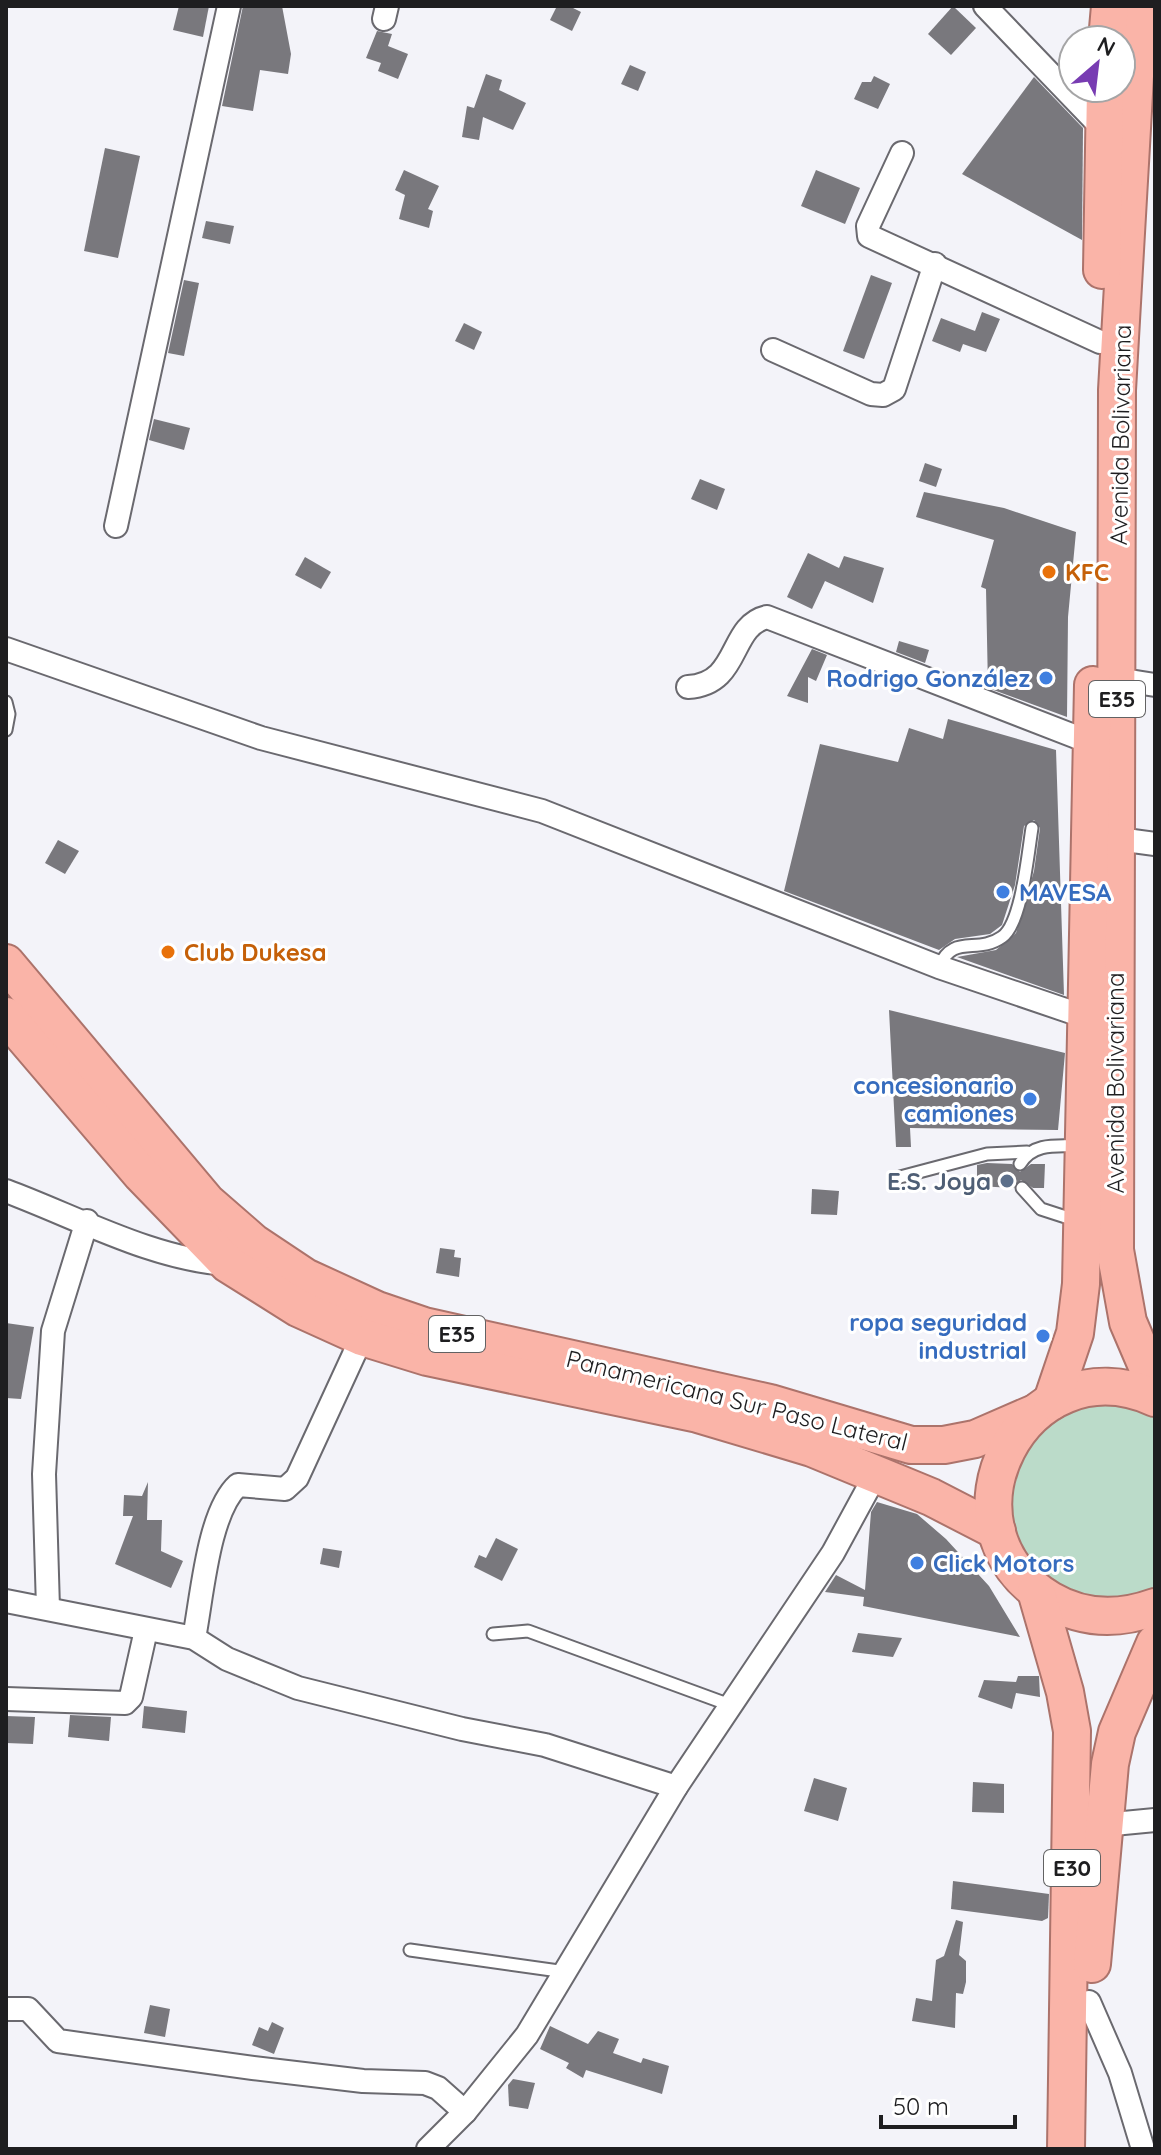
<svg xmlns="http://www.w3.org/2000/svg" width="1161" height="2155" viewBox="0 0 1161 2155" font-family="Quicksand,sans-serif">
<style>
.green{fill:#bbdbc9}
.building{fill:#79787d}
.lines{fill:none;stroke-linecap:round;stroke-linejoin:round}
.service-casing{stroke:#6a696f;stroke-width:15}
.minor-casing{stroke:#6a696f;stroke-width:26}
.trunk-casing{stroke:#ac736b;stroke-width:40}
.service{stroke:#fff;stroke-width:11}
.minor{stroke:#fff;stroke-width:22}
.trunk{stroke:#fab4a8;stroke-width:36}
.food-dot{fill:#e8710a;stroke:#fff;stroke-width:3}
.shop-dot{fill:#3f7fe0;stroke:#fff;stroke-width:3}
.service-dot{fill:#5c6f8a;stroke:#fff;stroke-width:3}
.labels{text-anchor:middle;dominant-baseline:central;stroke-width:6;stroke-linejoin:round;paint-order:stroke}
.shield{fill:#fff;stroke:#626263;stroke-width:2}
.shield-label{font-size:22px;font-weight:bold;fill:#1e1e20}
.street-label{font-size:24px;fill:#1e1e20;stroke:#fff}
.food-label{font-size:24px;font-weight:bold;fill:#c56008;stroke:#fff;text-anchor:start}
.shop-label{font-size:24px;font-weight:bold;fill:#366cbe;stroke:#fff;text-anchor:end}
.service-label{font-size:24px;font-weight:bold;fill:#4e5e75;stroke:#fff;text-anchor:end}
</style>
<rect width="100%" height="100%" fill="#f3f3f9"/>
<polygon class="green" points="1114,1401 1155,1413 1155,1594 1129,1603 1063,1595 1015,1545 1009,1476 1023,1445 1079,1405"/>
<g class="building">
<polygon points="179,6 209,6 203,37 173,30"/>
<polygon points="243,6 282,6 291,54 288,74 260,70 253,111 222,106"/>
<polygon points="557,6 569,6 581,12 572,31 550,20"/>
<polygon points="953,6 976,28 951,55 928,34"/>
<polygon points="377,31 392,34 388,46 408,54 398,79 378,71 381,63 366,58"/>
<polygon points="630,65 646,72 638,91 621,84"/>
<polygon points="486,74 502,80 499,90 526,103 513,130 483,117 479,140 462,137 467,106 474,108"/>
<polygon points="874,76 890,84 878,109 854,99 862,82 871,82"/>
<polygon points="1034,77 1083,128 1082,240 962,174"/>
<polygon points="105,148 140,156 118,258 84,251"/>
<polygon points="404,170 439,186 428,209 433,211 429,228 399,219 405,195 395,190"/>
<polygon points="816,170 860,188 845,224 801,206"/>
<polygon points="206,221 234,226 230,244 202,238"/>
<polygon points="871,275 892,283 864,359 843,351"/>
<polygon points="184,280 199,283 184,356 168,353"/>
<polygon points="982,312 1000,319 986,352 963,344 960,352 932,341 941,318 975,331"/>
<polygon points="464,323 482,332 474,350 455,341"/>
<polygon points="154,419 190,428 184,450 149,440"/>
<polygon points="925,463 942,469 936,487 919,481"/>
<polygon points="700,479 725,489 717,510 691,499"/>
<polygon points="924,492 1004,508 1076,532 1068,617 1067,717 988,688 986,589 981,587 994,540 916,517"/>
<polygon points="808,553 839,568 844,556 884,568 873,603 825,581 812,609 787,597"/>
<polygon points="305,557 331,572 321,589 295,575"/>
<polygon points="899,641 929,650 925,663 896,652"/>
<polygon points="812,649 827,655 816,681 808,677 808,703 787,696"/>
<polygon points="948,719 1056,750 1064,995 957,957 996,950 1016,933 1034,871 1040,828 1034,820 1024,826 1015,885 1002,925 990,934 955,939 939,950 784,891 820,744 898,762 909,728 943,739"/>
<polygon points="58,840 79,851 65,874 45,863"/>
<polygon points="889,1010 1065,1053 1058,1130 910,1128 911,1147 896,1147"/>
<polygon points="987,1163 1012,1164 1020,1172 1031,1164 1045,1164 1044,1188 1033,1188 1021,1180 1014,1188 977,1186 977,1165"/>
<polygon points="812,1189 839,1191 837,1215 811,1214"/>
<polygon points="440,1248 455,1250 454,1257 461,1258 459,1277 436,1273"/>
<polygon points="6,1323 34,1327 21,1399 6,1398"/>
<polygon points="148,1482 147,1520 162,1520 161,1551 183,1561 171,1588 115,1564 133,1516 123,1516 124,1495 142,1496"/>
<polygon points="877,1502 917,1514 946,1539 989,1586 1020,1637 863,1606 864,1597 825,1592 836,1575 865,1590 871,1512"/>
<polygon points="496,1538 518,1549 502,1581 474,1567 479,1555 486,1558"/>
<polygon points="323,1548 342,1551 339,1568 320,1564"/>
<polygon points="858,1633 902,1638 893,1657 852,1652"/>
<polygon points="1018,1676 1039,1676 1040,1697 1016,1693 1012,1709 978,1697 984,1680 1016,1682"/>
<polygon points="144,1706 187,1711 185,1733 142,1728"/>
<polygon points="70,1715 111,1717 109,1741 68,1737"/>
<polygon points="6,1716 35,1717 33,1744 6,1743"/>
<polygon points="814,1778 847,1788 838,1821 804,1811"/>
<polygon points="973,1782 1004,1784 1004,1813 972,1812"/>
<polygon points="953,1881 1049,1894 1048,1918 1042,1921 951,1909"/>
<polygon points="956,1920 963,1922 959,1955 966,1961 966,1982 963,1994 956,1993 955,2028 912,2021 916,1998 932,2001 936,1960 944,1956"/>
<polygon points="150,2005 170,2009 165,2037 144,2033"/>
<polygon points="272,2022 284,2028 274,2054 252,2045 259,2027 268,2031"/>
<polygon points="550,2026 588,2044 598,2031 619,2039 613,2053 641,2063 643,2058 669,2066 662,2094 586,2070 583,2078 566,2068 569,2063 540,2049"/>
<polygon points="513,2079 535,2083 528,2109 509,2106 508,2085"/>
</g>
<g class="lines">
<defs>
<g id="service">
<polyline points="6,702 9,714 6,730"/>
<path d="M939 967C953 933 977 955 1002 937 1022 923 1028 852 1032 828"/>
<path d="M1020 1164C1033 1142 1057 1146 1080 1146"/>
<polyline points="900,1177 987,1154 1027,1152"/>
<polyline points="1022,1188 1041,1209 1078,1221"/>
<polyline points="493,1634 528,1631 730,1705"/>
<polyline points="410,1950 566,1972"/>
</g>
<g id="minor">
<polyline points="985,6 1104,130"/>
<polyline points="384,19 387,6"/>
<polyline points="902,153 868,226 869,236 1100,342"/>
<polyline points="773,350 871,394 883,395 894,389 935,264"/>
<polyline points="116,526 229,6"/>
<polyline points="6,649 261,738 542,811 939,967 1086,1017"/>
<polyline points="1117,679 1155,685"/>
<path d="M688 687C741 684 728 626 767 617L1092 743"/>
<polyline points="1118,839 1155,844"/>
<path d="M6 1191C76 1217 154 1260 228 1264"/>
<polyline points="6,1601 194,1638 227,1659 298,1688 462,1729 545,1745 676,1787"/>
<polyline points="48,1608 44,1474 53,1331 87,1221"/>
<path d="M194 1638C202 1598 208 1512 238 1485L285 1489 297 1478 362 1337"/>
<polyline points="6,1699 125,1703 131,1697 146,1630"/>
<polyline points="1103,1825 1155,1820"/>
<polyline points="1089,2002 1120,2073 1143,2149"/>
<polyline points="6,2009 28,2009 58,2041 253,2068 363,2081 425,2083 438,2088 465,2112"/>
<polyline points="428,2149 465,2112 527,2035 676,1787 833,1553 876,1474"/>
</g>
<g id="trunk">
<polyline points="1139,6 1117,390 1115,1250 1128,1322 1155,1385"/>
<polyline points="1107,40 1110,6"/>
<polyline points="1102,270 1105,88"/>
<polyline points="6,963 207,1202 254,1243 305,1277 377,1310 424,1326 770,1403 911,1445 944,1445 975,1439 1035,1413"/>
<polyline points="6,1016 141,1174 228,1264 298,1308 362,1337 427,1357 698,1414 812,1448 931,1497 997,1531"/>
<path d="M1155 1398C1024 1339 927 1527 1050 1600 1084 1620 1119 1620 1155 1607"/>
<polyline points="1052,1401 1075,1333 1081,1284 1093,685"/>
<polyline points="1036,1591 1065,1692 1072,1731 1066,2149"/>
<polyline points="1092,1964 1110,1764 1117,1732 1155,1643"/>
</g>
</defs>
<use href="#service" class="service-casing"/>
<use href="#minor" class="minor-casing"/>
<use href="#trunk" class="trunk-casing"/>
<use href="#service" class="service"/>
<use href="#minor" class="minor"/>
<use href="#trunk" class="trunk"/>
</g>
<g class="food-dot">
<circle cx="1049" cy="572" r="8"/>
<circle cx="168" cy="952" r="8"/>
</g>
<g class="shop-dot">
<circle cx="1046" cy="678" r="8"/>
<circle cx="1003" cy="892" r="8"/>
<circle cx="1030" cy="1099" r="8"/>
<circle cx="1043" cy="1336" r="8"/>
<circle cx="917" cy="1563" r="8"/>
</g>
<circle class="service-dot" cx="1007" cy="1181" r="8"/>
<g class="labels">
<g class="shield">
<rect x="1089" y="681" width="56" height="36" rx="6"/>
<rect x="429" y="1316" width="56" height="36" rx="6"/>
<rect x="1044" y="1850" width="56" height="36" rx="6"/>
</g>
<g class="shield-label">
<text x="1117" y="699">E35</text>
<text x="457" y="1334">E35</text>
<text x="1072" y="1868">E30</text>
</g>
<g class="street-label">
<text transform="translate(1120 435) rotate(-89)">Avenida Bolivariana</text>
<text transform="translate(1115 1083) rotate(-90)">Avenida Bolivariana</text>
<text transform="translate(737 1400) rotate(14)">Panamericana Sur Paso Lateral</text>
</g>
<g class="food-label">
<text x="1065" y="572">KFC</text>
<text x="184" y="952">Club Dukesa</text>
</g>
<g class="shop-label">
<text x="1030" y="678">Rodrigo González</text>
<text x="1019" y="892" text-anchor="start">MAVESA</text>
<text x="1014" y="1085">concesionario<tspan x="1014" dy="28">camiones</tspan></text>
<text x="1027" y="1322">ropa seguridad<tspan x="1027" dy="28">industrial</tspan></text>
<text x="933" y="1563" text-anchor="start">Click Motors</text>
</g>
<g class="service-label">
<text x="991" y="1181">E.S. Joya</text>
</g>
</g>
<rect width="1161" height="2155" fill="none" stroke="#1e1e20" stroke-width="16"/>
<g transform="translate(1097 64) rotate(28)"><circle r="38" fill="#ffffff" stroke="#a5a5a6" stroke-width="2"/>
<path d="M0-6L14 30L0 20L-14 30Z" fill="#783cb2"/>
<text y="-12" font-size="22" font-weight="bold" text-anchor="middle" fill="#1e1e20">N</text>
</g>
<path d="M881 2115v12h134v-12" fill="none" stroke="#1e1e20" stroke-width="4"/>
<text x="893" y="2115" font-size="24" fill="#1e1e20" stroke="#ffffff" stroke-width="6" paint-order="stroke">50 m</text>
</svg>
